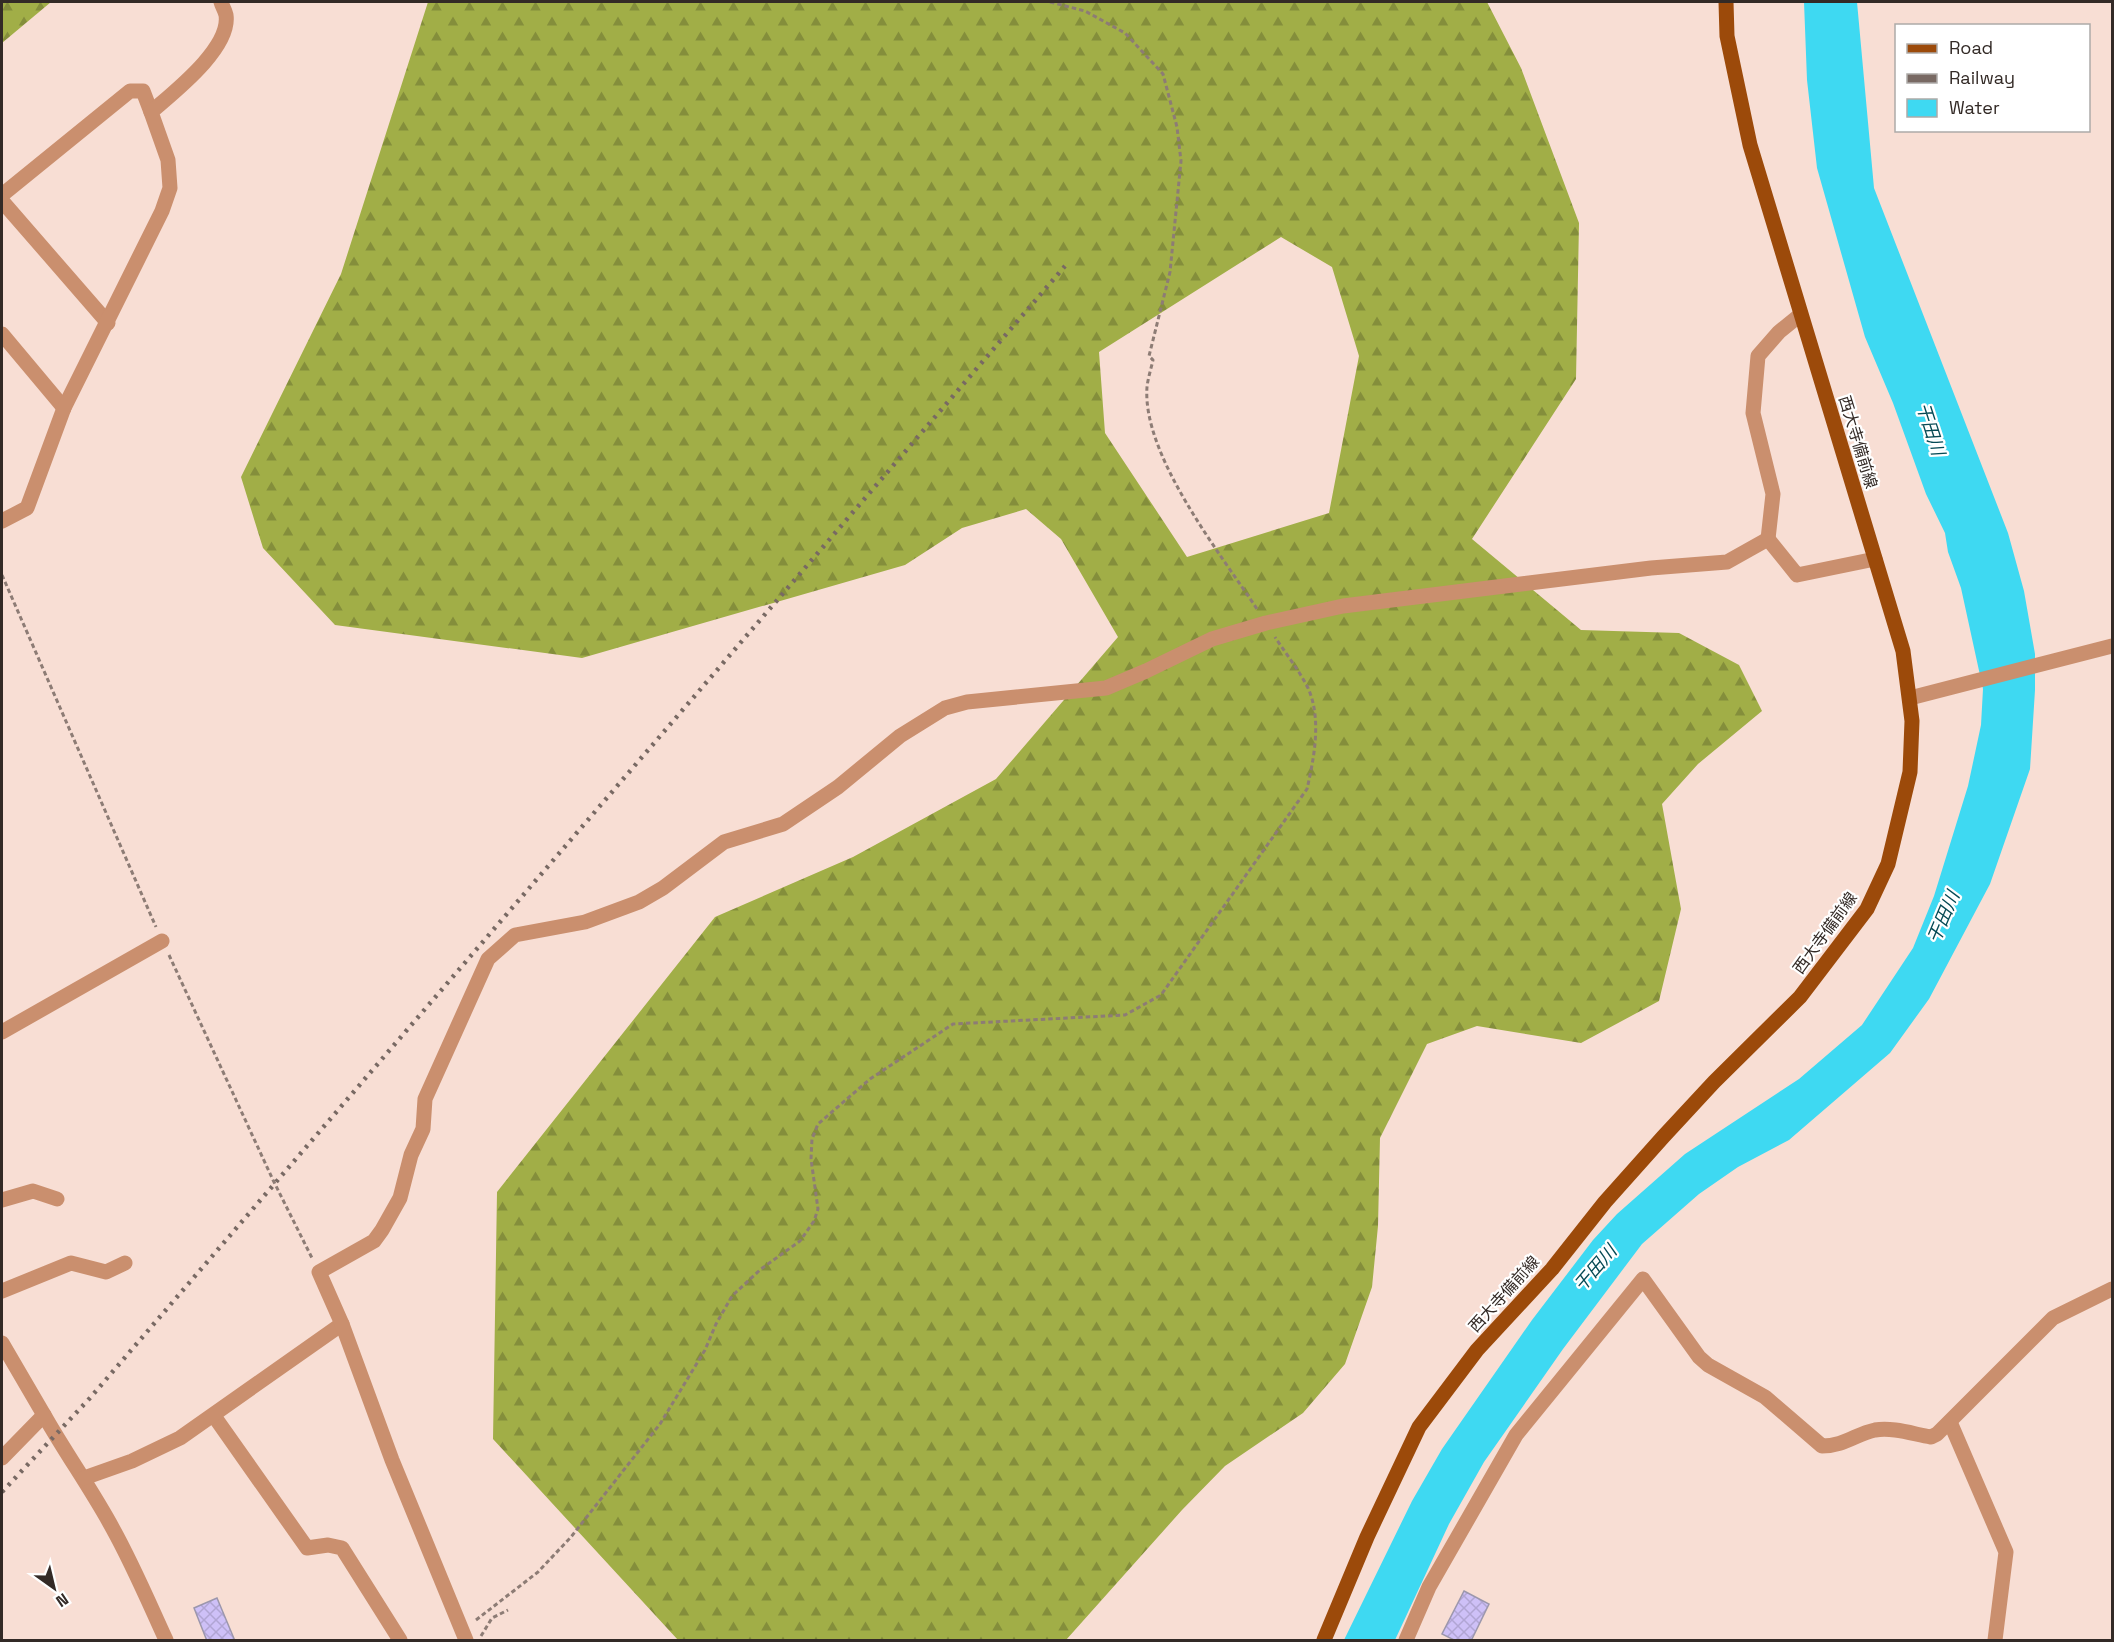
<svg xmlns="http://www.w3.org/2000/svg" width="2114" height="1642" viewBox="0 0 2114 1642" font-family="'Space Grotesk','Noto Sans JP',sans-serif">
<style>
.forest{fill:url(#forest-firs);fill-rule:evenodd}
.water{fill:#3ed9f2}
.building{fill:url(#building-cross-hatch);stroke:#9c97ac;stroke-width:1.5}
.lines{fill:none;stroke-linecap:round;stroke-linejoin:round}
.path{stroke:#8d7c75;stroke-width:3;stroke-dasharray:4.5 3;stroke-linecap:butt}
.minor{stroke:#ca8f6e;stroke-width:15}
.primary{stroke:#9c4a0a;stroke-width:15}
.rail{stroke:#786963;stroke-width:4.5;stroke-dasharray:3 6;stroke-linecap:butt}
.labels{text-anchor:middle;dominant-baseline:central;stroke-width:4.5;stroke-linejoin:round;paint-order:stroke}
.street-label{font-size:16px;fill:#332a26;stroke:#fff}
.water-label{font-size:18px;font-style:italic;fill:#054a55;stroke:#fff}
</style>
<defs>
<pattern id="forest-firs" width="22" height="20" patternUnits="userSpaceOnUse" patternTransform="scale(1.5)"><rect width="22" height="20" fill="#a1ae47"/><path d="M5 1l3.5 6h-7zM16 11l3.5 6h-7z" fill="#848e3b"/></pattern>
<pattern id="building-cross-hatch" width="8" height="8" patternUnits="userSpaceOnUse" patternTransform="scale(1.5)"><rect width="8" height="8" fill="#cec0f7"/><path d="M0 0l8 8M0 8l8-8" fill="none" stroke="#b1a5d4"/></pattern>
</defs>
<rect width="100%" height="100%" fill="#f8ded4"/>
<g class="forest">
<polygon points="2,2 51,2 2,43"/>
<path d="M428 2H1487L1521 68 1579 223 1576 379 1472 539 1581 630 1679 633 1739 665 1762 711 1698 764 1662 804 1681 909 1659 1001 1581 1043 1477 1026 1427 1044 1380 1138 1378 1226 1372 1287 1345 1364 1303 1413 1225 1466 1182 1510 1066 1640H678L493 1439 497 1192 715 917 853 857 996 779 1118 637 1061 539 1026 509 962 528 905 565 582 658 335 625 263 548 241 477 341 274ZM1281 237 1332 267 1359 356 1329 513 1187 557 1105 433 1099 352Z"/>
</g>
<polygon class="water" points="1804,2 1857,2 1874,188 2008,533 2024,591 2035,654 2035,690 2030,769 1990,884 1929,999 1890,1053 1789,1140 1738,1167 1699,1194 1642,1244 1563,1349 1484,1462 1449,1524 1395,1640 1344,1640 1412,1501 1442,1449 1532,1320 1593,1240 1617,1214 1685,1154 1799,1079 1862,1025 1913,948 1934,896 1968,786 1981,725 1983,689 1961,588 1948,552 1945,533 1926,494 1893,403 1865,337 1817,168 1807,80"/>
<g class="building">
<polygon points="1464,1591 1489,1604 1471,1641 1456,1641 1442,1634"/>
<polygon points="217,1598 235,1641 207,1641 194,1608"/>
</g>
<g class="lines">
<g class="path">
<path d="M1050 2 1085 11 1125 33 1163 74 1177 127 1181 161 1170 272 1149 356 1153 360C1151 369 1148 378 1147 387 1142 455 1220 553 1257 609"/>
<polyline points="2,575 156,927"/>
<polyline points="169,955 273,1180 312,1258"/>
<path d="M476 1620 538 1572 571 1537 660 1424 705 1350 716 1324 732 1296 761 1269 800 1241 814 1221 818 1209 811 1159 812 1139 818 1124 870 1079 953 1024 1125 1015 1161 995 1307 789C1314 758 1322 719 1308 688 1299 670 1286 654 1275 637"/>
<polyline points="481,1636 492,1618 508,1610"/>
</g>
<g class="minor">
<polyline points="2,195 130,91 143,91 151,112"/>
<polyline points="2,201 108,323"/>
<polyline points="2,334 64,408"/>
<path d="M2 521 27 508 64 408 162 211 170 188 168 160 151 112C174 92 231 48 226 15 225 10 222 6 221 2"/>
<polyline points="1768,539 1773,494 1753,413 1758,356 1779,332 1800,315"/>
<polyline points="1910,698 2112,646"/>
<polyline points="2,1032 162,941"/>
<polyline points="2,1200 33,1191 57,1199"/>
<polyline points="2,1291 71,1263 106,1272 125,1263"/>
<polyline points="2,1343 44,1415"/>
<polyline points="214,1416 307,1548 328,1545 342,1548 400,1640"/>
<polyline points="1950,1422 2006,1552 1995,1640"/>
<path d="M2 1458 44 1415C66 1454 92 1490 113 1529 133 1565 149 1603 166 1640"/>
<polyline points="84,1478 132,1461 180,1438 342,1324"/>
<polyline points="466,1640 392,1460 342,1324 319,1272 374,1241 382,1230 400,1198 411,1155 423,1129 425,1099 488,959 515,935 585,922 639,902 663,888 724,842 783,824 838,787 900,736 945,708 967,702 1106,688 1146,671 1212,639 1266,623 1343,606 1651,568 1727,562 1768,539 1797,575 1875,559"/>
<path d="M1406 1640 1429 1587 1516 1435 1643 1279 1699 1357 1708 1365 1765 1397 1822 1446C1844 1446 1856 1434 1875 1430 1893 1427 1913 1434 1931 1437L1937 1434 2053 1318 2112 1289"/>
</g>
<polyline class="primary" points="1324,1640 1367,1537 1419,1427 1477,1350 1552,1269 1605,1202 1663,1137 1714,1082 1800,997 1867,909 1888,864 1910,772 1912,721 1903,651 1750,145 1727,36 1726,2"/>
<polyline class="rail" points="2,1492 90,1398 1065,266"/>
</g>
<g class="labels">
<g class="street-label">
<text transform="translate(1858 442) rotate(73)">西大寺備前線</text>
<text transform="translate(1825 933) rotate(-54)">西大寺備前線</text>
<text transform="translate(1504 1294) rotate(-48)">西大寺備前線</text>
</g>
<g class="water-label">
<text transform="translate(1931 429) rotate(72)">干田川</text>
<text transform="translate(1943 917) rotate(-67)">干田川</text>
<text transform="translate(1595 1268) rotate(-49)">干田川</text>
</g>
</g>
<rect width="2114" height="1642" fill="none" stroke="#332a26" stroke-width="6"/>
<rect x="1895" y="24" width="195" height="108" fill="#ffffff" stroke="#adaaa8" stroke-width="1.5"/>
<rect x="1907" y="44" width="30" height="9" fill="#9c4a0a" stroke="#adaaa8" stroke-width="1.5"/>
<text x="1949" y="54" font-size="18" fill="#332a26">Road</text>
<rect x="1907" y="74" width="30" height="9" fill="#786963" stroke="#adaaa8" stroke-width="1.5"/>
<text x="1949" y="84" font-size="18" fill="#332a26">Railway</text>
<rect x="1907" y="99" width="30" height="18" fill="#3ed9f2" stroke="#adaaa8" stroke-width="1.5"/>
<text x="1949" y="114" font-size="18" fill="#332a26">Water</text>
<g transform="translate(54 1588) rotate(146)" stroke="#ffffff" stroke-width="4.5" paint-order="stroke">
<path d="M0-4.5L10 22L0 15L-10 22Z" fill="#332a26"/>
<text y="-9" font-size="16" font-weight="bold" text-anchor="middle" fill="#332a26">N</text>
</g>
</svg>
